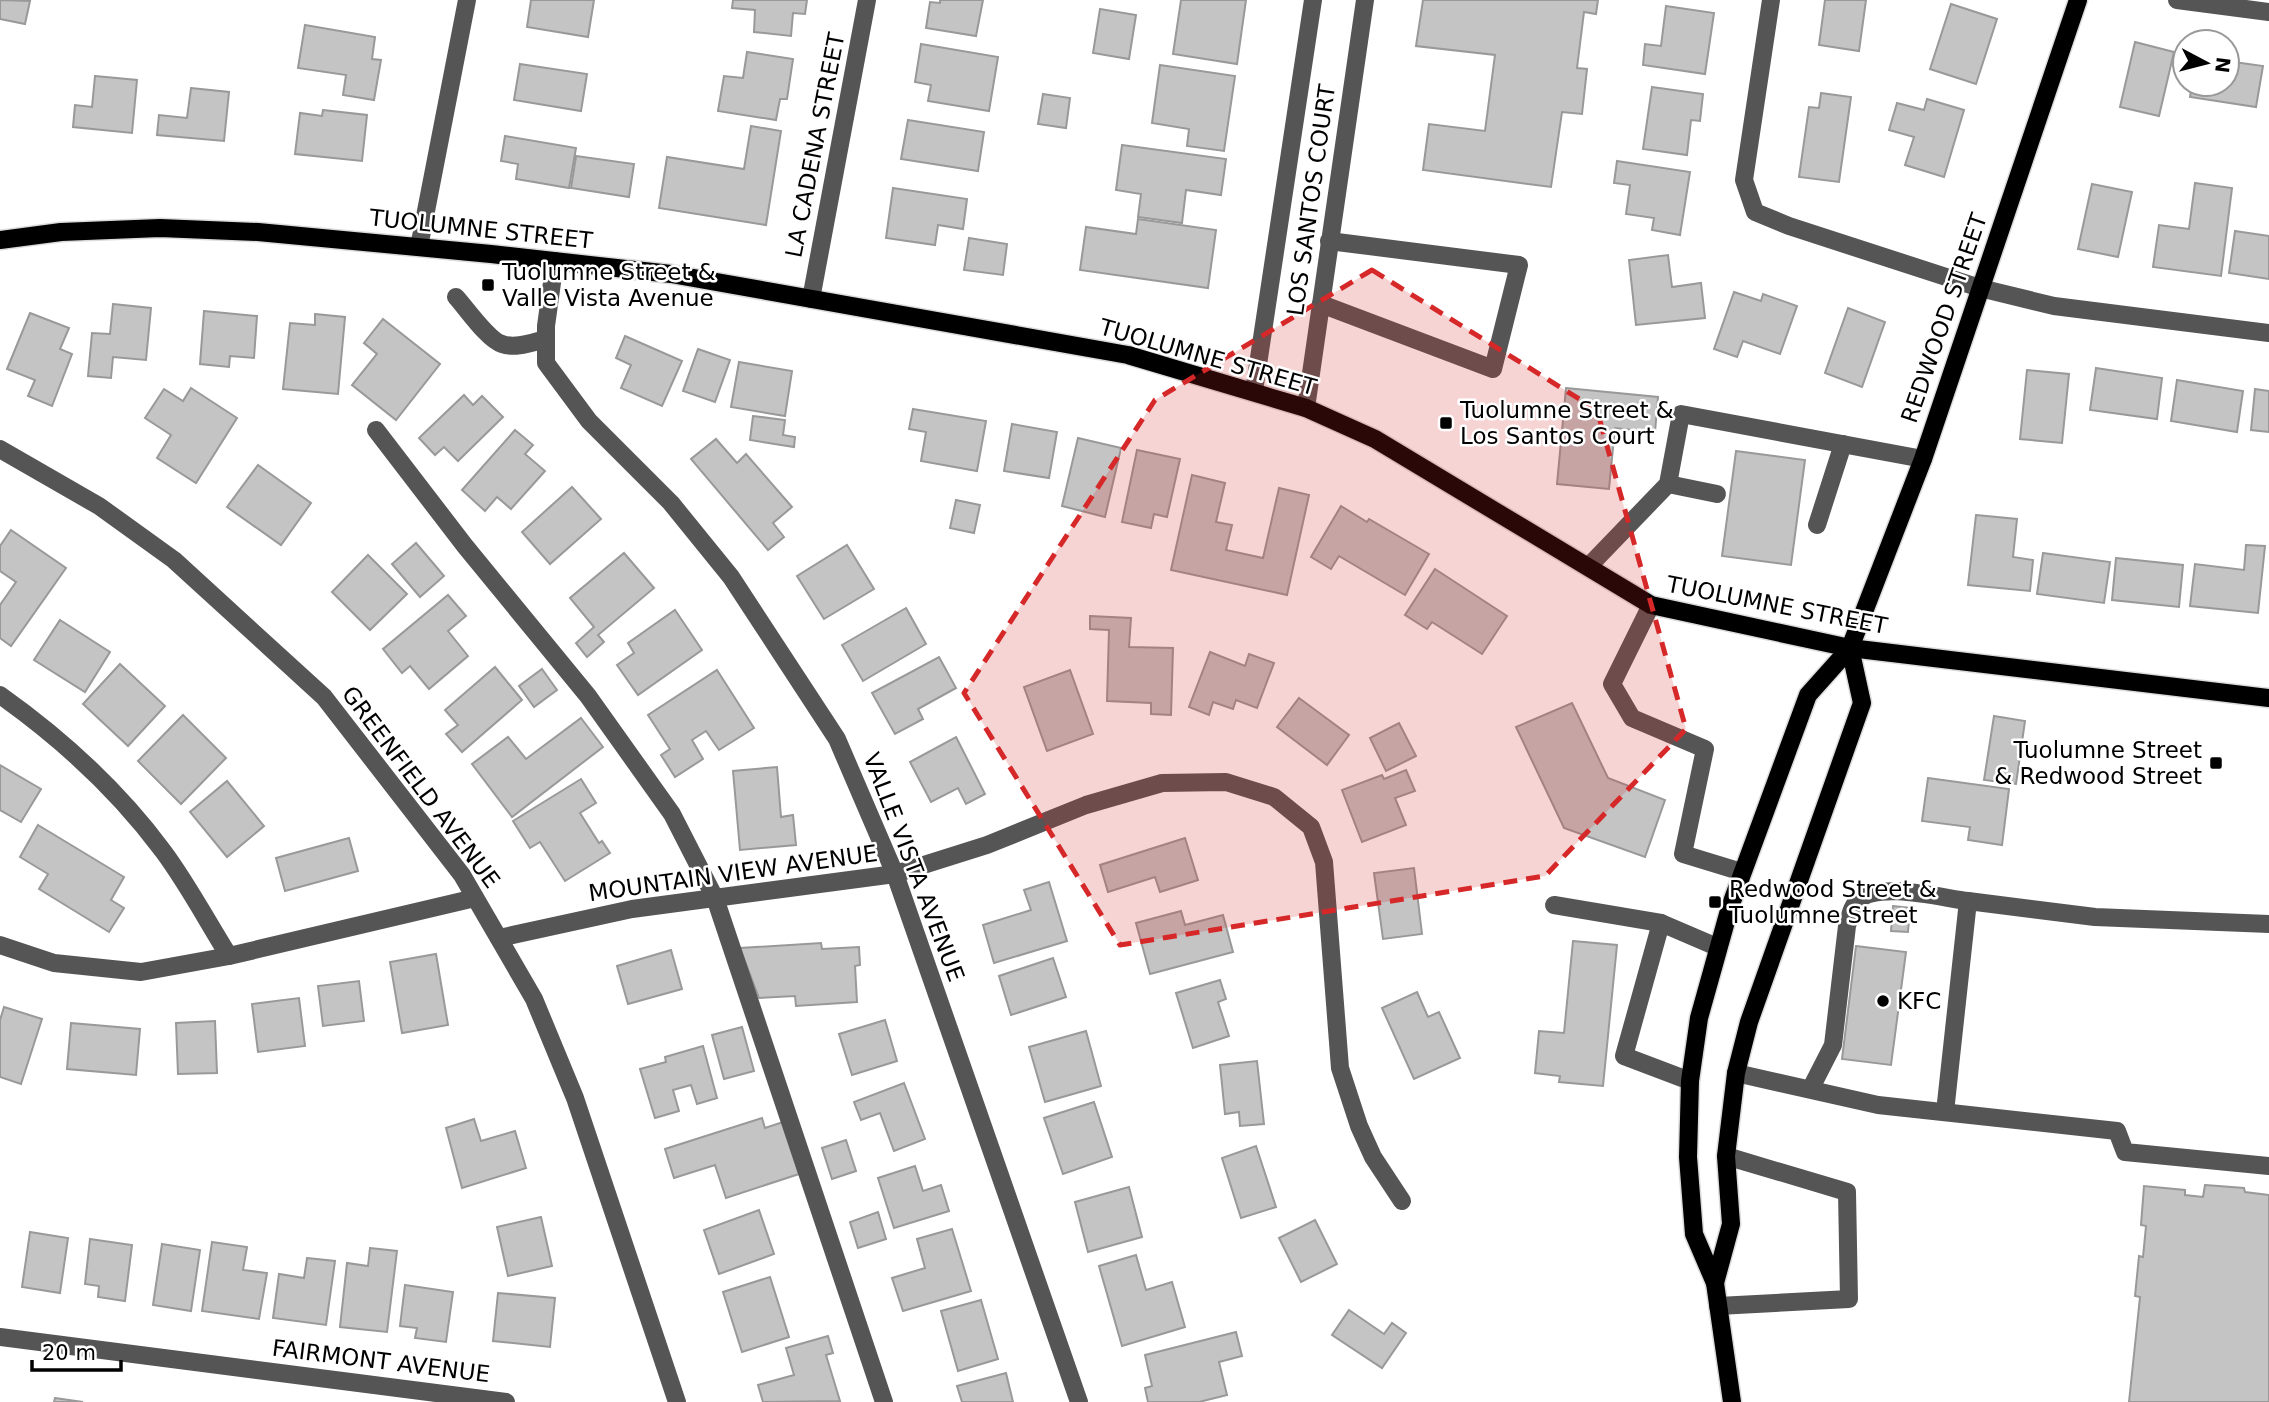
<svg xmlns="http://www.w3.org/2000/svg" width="2269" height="1402" viewBox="0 0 2269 1402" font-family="'DejaVu Sans',sans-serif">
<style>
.building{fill:#c4c4c4;stroke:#999;stroke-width:2}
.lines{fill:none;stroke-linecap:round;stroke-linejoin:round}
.major-casing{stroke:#dbdbdb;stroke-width:21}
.minor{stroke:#555;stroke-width:18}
.major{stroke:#000;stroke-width:18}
.marked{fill:#d62828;fill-opacity:0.2;stroke:#d62828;stroke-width:5;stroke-dasharray:14 9;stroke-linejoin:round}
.poi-dot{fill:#000;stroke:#fff;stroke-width:2.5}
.labels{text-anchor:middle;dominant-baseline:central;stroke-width:5;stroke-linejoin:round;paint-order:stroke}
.street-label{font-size:23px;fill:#000;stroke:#fff}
.poi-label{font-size:23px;fill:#000;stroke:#fff;text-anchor:start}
</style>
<rect width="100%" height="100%" fill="#fff"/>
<g class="building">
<polygon points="0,0 30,1 25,24 0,19"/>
<polygon points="531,0 594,0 588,37 527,27"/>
<polygon points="733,0 807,0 805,14 793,13 791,36 754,32 755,10 732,8"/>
<polygon points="940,0 983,0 976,36 926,28 930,2 940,3"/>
<polygon points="1181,0 1246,0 1237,64 1173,54"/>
<polygon points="1423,0 1598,0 1596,14 1584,12 1577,68 1587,69 1582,114 1562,112 1551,187 1423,170 1429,124 1485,131 1495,55 1416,46"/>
<polygon points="1825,0 1866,0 1859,51 1819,45"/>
<polygon points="1951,4 1997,19 1976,84 1930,69"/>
<polygon points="1666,6 1714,13 1705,74 1643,65 1645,44 1661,46"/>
<polygon points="1100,9 1136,15 1129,59 1093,53"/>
<polygon points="305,25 375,37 372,59 381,60 374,100 343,95 346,75 298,68"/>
<polygon points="2135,42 2174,52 2159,116 2120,107"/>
<polygon points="921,44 998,57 989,111 928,101 931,85 915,82"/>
<polygon points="747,52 793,59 787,99 780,99 776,120 718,111 724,76 743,78"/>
<polygon points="2227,61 2263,66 2256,107 2190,97 2192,84 2227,84"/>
<polygon points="520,64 587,74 581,111 514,100"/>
<polygon points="1160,65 1235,76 1224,151 1187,146 1189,129 1152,123"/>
<polygon points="95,76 137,80 132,133 73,127 75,105 92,107"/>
<polygon points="1652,87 1703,94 1700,121 1691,120 1687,155 1643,149"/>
<polygon points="191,88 229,92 224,141 157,135 159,115 187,118"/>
<polygon points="1821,93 1851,97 1839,182 1799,177 1809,107 1819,108"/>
<polygon points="1043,94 1070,98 1066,128 1038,124"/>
<polygon points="1927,99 1964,110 1944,177 1905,165 1914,137 1889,130 1897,103 1924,110"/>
<polygon points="323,110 367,115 362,161 295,154 300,113 322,116"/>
<polygon points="908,120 984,132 978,171 901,159"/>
<polygon points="751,126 781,131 766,225 659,208 667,157 744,169"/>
<polygon points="505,136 576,148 569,188 516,179 518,164 501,161"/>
<polygon points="1122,145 1226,159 1221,195 1186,190 1182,223 1138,217 1141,194 1116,190"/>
<polygon points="576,156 634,164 629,197 571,188"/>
<polygon points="1617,161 1690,172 1680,235 1652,230 1654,218 1626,214 1630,185 1614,183"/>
<polygon points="2195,183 2232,188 2221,276 2153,267 2159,225 2189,229"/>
<polygon points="2092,184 2132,192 2118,257 2078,249"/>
<polygon points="893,188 967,199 963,229 938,225 935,245 886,238"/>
<polygon points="1138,219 1216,230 1208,288 1080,270 1086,227 1136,234"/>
<polygon points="2235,231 2269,236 2269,279 2229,273"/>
<polygon points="969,238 1007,244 1003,275 964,270"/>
<polygon points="1668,255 1672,287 1701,283 1705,318 1636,325 1629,260"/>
<polygon points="1734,292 1761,301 1763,294 1797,306 1780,354 1743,341 1737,357 1714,349"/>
<polygon points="113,304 151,308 146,360 113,357 111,378 88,376 92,333 110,334"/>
<polygon points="1848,308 1885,322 1862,387 1825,373"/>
<polygon points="204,311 257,316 254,358 230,356 229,367 200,364"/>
<polygon points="30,313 69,328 60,349 72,354 52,406 28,396 35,380 7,369"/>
<polygon points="315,314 345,317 338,394 283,389 290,323 315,325"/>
<polygon points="383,319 440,364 396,420 352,385 377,354 364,343"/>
<polygon points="625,336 682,361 662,406 621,388 631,365 616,358"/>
<polygon points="698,349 730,360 715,402 683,391"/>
<polygon points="739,362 792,371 785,416 731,407"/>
<polygon points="2096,368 2162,378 2157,419 2090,410"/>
<polygon points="2027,370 2069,374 2062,443 2020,439"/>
<polygon points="2177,380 2243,391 2237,432 2171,421"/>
<polygon points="191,388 237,418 196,483 157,458 171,435 145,418 164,389 183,401"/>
<polygon points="1566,388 1658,397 1655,432 1615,428 1609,489 1557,484"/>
<polygon points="2255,389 2269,391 2269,432 2251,430"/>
<polygon points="464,395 473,405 482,396 503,417 458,461 444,447 435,455 419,438"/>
<polygon points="913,409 986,421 977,471 921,461 926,432 909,429"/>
<polygon points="753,416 785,420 783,435 795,437 794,447 750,440"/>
<polygon points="1012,424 1057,432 1049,478 1004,471"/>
<polygon points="515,430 533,445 525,454 545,471 511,509 497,497 485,511 462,490"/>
<polygon points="1078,438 1121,448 1105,517 1062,506"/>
<polygon points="716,439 737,463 746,454 792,507 773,523 784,537 768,550 691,459"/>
<polygon points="1137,450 1180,459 1167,517 1154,514 1151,528 1122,522"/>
<polygon points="1736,451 1805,460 1791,565 1722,556"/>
<polygon points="258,465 311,503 281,545 227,507"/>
<polygon points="1192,475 1225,483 1216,522 1232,525 1226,550 1263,558 1279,488 1309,495 1287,595 1171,570"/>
<polygon points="572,487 601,519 550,564 522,532"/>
<polygon points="956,500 980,505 974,533 950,528"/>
<polygon points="1341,506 1367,522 1369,519 1429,554 1405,595 1339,556 1331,569 1311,557"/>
<polygon points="1976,515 2017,519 2013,557 2033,560 2030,591 1968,585"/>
<polygon points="11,530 66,568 11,646 0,638 0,605 16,582 0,571 0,546"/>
<polygon points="416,543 444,576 420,597 392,564"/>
<polygon points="847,545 874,589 824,619 797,576"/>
<polygon points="2246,545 2265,546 2258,613 2190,606 2195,564 2244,570"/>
<polygon points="624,553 654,588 598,635 604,642 587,657 576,643 594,627 570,598"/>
<polygon points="2043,553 2110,562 2104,603 2037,594"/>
<polygon points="368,555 407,594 370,630 332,592"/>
<polygon points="2116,558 2183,565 2179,607 2112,600"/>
<polygon points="1435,569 1507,616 1482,654 1432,622 1427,629 1405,615"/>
<polygon points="448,595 466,616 448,631 468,656 429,689 410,666 402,673 383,649"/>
<polygon points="906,608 926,644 863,681 842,645"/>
<polygon points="675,610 702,650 638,695 617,665 634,653 628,643"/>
<polygon points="1090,616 1131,618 1129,647 1173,648 1171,715 1151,714 1151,703 1107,701 1109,630 1090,629"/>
<polygon points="60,620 110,652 85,692 34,660"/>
<polygon points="1210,652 1245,666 1249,654 1274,663 1257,708 1236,700 1233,709 1213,702 1209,715 1189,707"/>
<polygon points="939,657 956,688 918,709 923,719 895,734 872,693"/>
<polygon points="120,664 165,706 128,746 83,704"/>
<polygon points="495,667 522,700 462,752 446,734 458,725 445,710"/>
<polygon points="542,669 557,690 534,707 519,686"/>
<polygon points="717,670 754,728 719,750 706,731 692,740 703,759 675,777 661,755 670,749 648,715"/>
<polygon points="1070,670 1093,734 1047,751 1024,687"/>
<polygon points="1299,698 1349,735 1327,765 1277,727"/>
<polygon points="1572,703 1608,778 1665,800 1645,857 1564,828 1516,727"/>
<polygon points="183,715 226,758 181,804 138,761"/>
<polygon points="1994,716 2025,721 2016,784 1984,780"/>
<polygon points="581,718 603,747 512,817 472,764 508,737 526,759"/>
<polygon points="1399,723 1416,756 1386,771 1370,738"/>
<polygon points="956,737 985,794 966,804 958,788 931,802 910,762"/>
<polygon points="0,765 41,789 21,822 0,810"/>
<polygon points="777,767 781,817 793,815 796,845 740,850 733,771"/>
<polygon points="1406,770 1415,791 1395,798 1406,825 1362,842 1342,790 1382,775 1384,779"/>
<polygon points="1928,778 2009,789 2002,845 1968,840 1970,827 1922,821"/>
<polygon points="581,779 596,803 580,813 599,843 602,841 610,853 565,881 540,842 530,848 513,821"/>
<polygon points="227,781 264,826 227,857 190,812"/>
<polygon points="38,825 124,877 111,900 124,908 109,932 39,889 48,874 20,857"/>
<polygon points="349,838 358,871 285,891 276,858"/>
<polygon points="1185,838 1198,880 1160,892 1155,877 1108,892 1100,865"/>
<polygon points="1414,868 1422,934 1383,939 1374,873"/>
<polygon points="1049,882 1067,941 994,963 983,925 1031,910 1024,890"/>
<polygon points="1893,906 1910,908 1908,932 1891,931"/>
<polygon points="1181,911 1185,925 1223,915 1233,952 1150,974 1136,923"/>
<polygon points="1573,941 1617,945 1603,1086 1559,1082 1560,1076 1535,1073 1539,1031 1564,1033"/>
<polygon points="821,943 822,949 859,947 860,965 855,966 857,1002 796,1006 795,996 759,998 740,948"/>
<polygon points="1856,946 1906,952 1891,1065 1842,1059"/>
<polygon points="671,950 682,989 628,1004 617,966"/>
<polygon points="436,954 448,1025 402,1033 390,962"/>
<polygon points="1053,958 1066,997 1011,1015 999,976"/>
<polygon points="1220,980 1226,999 1218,1002 1229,1036 1193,1048 1176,993"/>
<polygon points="359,981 364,1021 323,1026 318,986"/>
<polygon points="1417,992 1428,1017 1439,1012 1460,1058 1414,1079 1382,1008"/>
<polygon points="299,998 305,1046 258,1052 252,1004"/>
<polygon points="4,1007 42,1019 21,1084 0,1077 0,1020"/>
<polygon points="885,1020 897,1061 852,1075 839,1034"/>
<polygon points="215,1021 217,1073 178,1074 176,1023"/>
<polygon points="71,1023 140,1029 136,1075 67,1069"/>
<polygon points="742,1027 754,1071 724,1079 712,1035"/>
<polygon points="1086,1031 1101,1086 1045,1102 1029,1047"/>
<polygon points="703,1046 717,1098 697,1104 691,1085 673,1090 679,1111 655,1118 640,1069 666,1062 665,1057"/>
<polygon points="1257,1061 1264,1124 1240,1126 1239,1112 1225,1114 1220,1065"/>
<polygon points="904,1083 925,1139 894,1151 880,1113 861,1120 854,1102"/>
<polygon points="1094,1102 1112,1157 1063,1174 1044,1118"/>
<polygon points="762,1118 765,1128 783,1122 799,1174 726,1198 715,1165 674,1178 665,1149"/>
<polygon points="474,1119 481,1141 515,1131 526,1168 462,1188 446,1128"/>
<polygon points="846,1140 856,1171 832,1179 822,1148"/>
<polygon points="1256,1146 1276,1207 1241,1218 1222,1158"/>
<polygon points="915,1166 923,1191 941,1185 949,1211 894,1228 878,1178"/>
<polygon points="2205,1185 2244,1188 2245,1192 2269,1195 2269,1402 2129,1402 2140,1297 2135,1296 2139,1256 2143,1257 2146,1226 2141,1225 2144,1186 2185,1190 2185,1195 2203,1197"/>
<polygon points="1129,1187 1142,1237 1088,1252 1075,1202"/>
<polygon points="759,1210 774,1254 719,1274 704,1230"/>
<polygon points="878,1212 886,1239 858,1248 850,1222"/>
<polygon points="541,1217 552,1266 508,1276 497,1227"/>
<polygon points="1315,1220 1337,1264 1301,1282 1279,1238"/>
<polygon points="952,1229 971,1291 903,1311 892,1278 925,1268 917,1239"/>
<polygon points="30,1232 68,1238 60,1293 22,1287"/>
<polygon points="90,1239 132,1245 125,1301 98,1297 99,1286 85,1284"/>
<polygon points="212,1242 247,1247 243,1270 267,1273 259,1319 202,1311"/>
<polygon points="162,1244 200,1250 191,1311 153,1305"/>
<polygon points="370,1248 397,1251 387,1332 340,1327 347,1263 368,1266"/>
<polygon points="1136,1255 1146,1290 1172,1282 1185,1327 1122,1346 1099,1266"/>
<polygon points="307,1258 335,1261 326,1325 273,1318 279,1274 304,1278"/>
<polygon points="770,1277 789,1337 742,1352 723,1292"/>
<polygon points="405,1285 453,1292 446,1342 415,1338 417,1328 400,1326"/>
<polygon points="498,1293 555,1298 550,1347 493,1341"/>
<polygon points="981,1300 998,1359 958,1371 941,1311"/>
<polygon points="1349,1310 1384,1334 1392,1323 1406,1333 1382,1368 1332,1335"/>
<polygon points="1236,1332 1242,1356 1219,1362 1227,1395 1199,1402 1148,1402 1145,1388 1152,1386 1145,1355"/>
<polygon points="828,1336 833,1353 826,1355 840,1401 763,1402 758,1385 794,1375 786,1348"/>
<polygon points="1006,1373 1013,1402 962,1402 957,1386"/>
<polygon points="55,1398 83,1402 54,1402"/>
</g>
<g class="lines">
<defs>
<g id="major">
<polyline points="0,240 61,232 160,228 258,232 491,254 671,274 1128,355 1306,408 1375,439 1651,605 1850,648 2269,698"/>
<polyline points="1715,1283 1731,1224 1726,1156 1736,1073 1749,1022 1862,703 1850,648"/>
<polyline points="1732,1402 1715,1283 1694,1234 1688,1157 1690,1081 1699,1018 1730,907 1808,695 1850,648 1923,459 2078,0"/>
</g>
</defs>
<use href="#major" class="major-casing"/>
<g class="minor">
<polyline points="1771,0 1744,180 1755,212 1789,226 1980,288 2054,306 2269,333"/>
<polyline points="2177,0 2269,12"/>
<polyline points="419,247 467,0"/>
<polyline points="555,261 546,326 546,363 589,421 671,503 731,577 837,739 895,874 1079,1402"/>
<path d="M456 297C467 309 488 340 502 344 516 349 533 342 546 339"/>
<polyline points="811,299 867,0"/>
<polyline points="1321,304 1493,369 1519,265 1329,241"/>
<polyline points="1254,391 1313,0"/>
<polyline points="1306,408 1365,0"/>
<polyline points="376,430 465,546 588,696 672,814 715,898 884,1402"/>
<polyline points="0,449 99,506 174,560 324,697 462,875 534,999 575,1098 677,1402"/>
<polyline points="1668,484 1717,494"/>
<polyline points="1817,525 1843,444"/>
<polyline points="1589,566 1668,484 1681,414 1923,459"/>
<polyline points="1651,605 1612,684 1632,718 1705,749 1683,854 1742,872"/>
<path d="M0 695C62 739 117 789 163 851 187 883 207 921 229 956"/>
<polyline points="1554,905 1661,923"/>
<polyline points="499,938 632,909 895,874 987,845 1086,805 1162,783 1226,782 1274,797 1311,827 1324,862 1340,1068 1359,1126 1373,1157 1402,1201"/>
<polyline points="0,945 54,963 141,972 229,956 475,898"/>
<polyline points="1736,1073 1878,1105 2117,1131 2125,1152 2269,1166"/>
<polyline points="1690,1081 1624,1056 1661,923 1717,947"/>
<path d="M1811 1088 1833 1045 1847 926C1850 917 1851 907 1858 900 1879 881 1942 898 1968 901"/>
<polyline points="1945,1112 1968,901 2095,917 2269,924"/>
<polyline points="1718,1306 1849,1299 1847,1192 1726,1156"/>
<polyline points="0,1337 506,1402"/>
</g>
<use href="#major" class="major"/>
</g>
<path class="marked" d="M1372 270 1597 410 1686 729 1545 876 1120 945 964 693 1155 400Z"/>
<g class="poi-dot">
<rect x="481" y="278" width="14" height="14" rx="3.5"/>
<rect x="1439" y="416" width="14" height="14" rx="3.5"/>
<rect x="2209" y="756" width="14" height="14" rx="3.5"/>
<rect x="1708" y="895" width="14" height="14" rx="3.5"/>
<circle cx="1883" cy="1001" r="7"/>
</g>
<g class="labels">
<g class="street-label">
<text transform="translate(815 145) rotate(-79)">LA CADENA STREET</text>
<text transform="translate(1311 200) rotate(-82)">LOS SANTOS COURT</text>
<text transform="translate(481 229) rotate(6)">TUOLUMNE STREET</text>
<text transform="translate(1944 318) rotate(-71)">REDWOOD STREET</text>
<text transform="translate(1208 357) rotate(16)">TUOLUMNE STREET</text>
<text transform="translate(1777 605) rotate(11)">TUOLUMNE STREET</text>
<text transform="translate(421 787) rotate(53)">GREENFIELD AVENUE</text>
<text transform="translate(914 867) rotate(69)">VALLE VISTA AVENUE</text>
<text transform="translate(733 873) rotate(-8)">MOUNTAIN VIEW AVENUE</text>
<text transform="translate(381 1361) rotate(7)">FAIRMONT AVENUE</text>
</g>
<g class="poi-label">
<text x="502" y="272">Tuolumne Street &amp;<tspan x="502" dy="26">Valle Vista Avenue</tspan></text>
<text x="1460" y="410">Tuolumne Street &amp;<tspan x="1460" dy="26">Los Santos Court</tspan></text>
<text x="2202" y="750" text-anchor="end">Tuolumne Street<tspan x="2202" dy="26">&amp; Redwood Street</tspan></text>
<text x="1729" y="889">Redwood Street &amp;<tspan x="1729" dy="26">Tuolumne Street</tspan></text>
<text x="1897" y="1001">KFC</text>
</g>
</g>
<g transform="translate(2206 63) rotate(97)"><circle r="33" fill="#ffffff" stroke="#999999" stroke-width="2"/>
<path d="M0-5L12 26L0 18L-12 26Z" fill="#000000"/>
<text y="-10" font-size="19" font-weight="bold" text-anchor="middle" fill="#000000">N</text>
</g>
<path d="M32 1360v10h89v-10" fill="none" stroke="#000000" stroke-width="3.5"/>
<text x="42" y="1360" font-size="21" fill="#000000" stroke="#ffffff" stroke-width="5" paint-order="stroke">20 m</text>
</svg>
